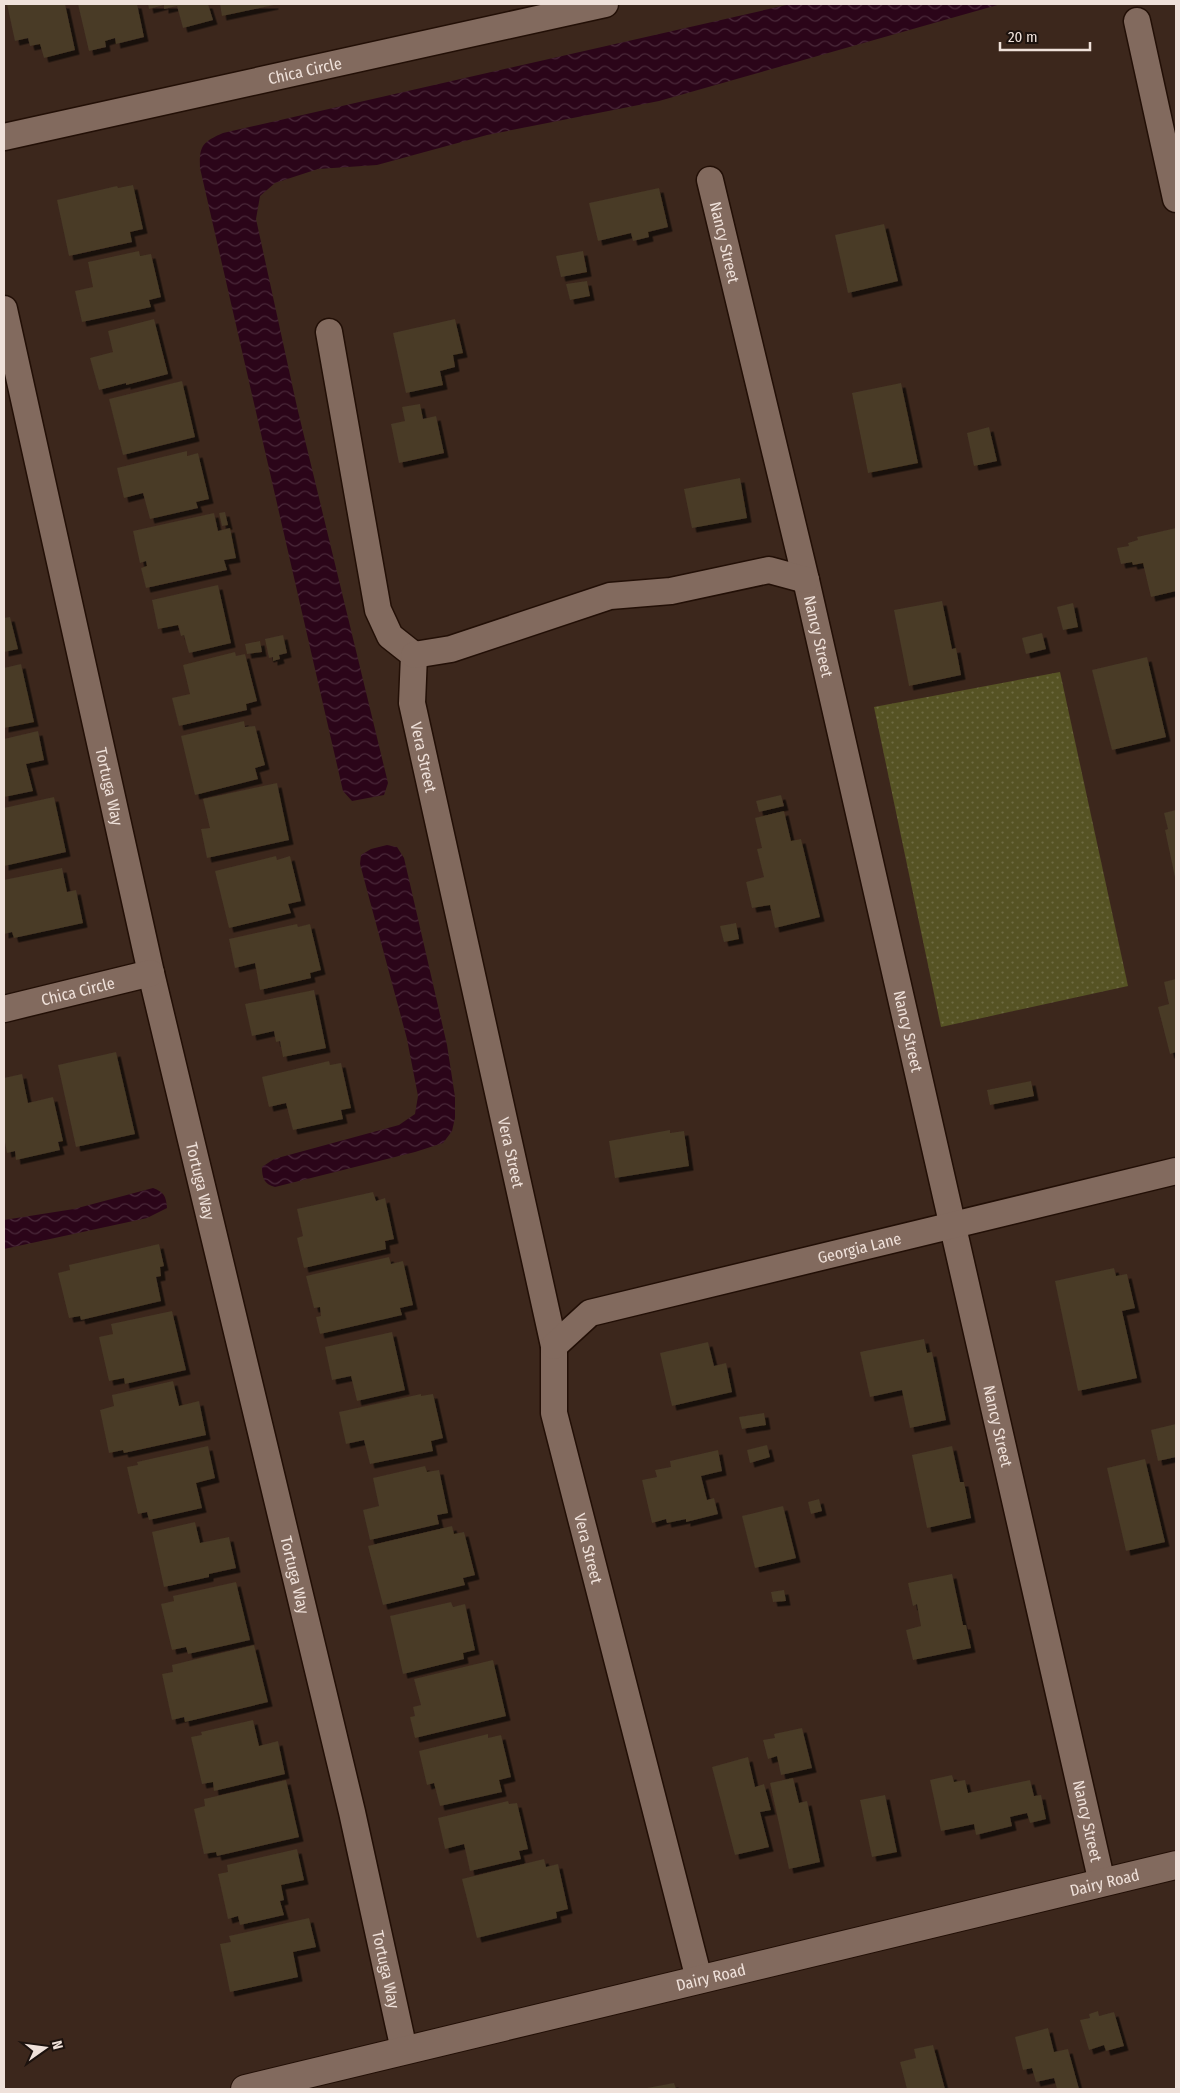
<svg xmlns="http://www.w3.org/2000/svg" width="1180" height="2093" viewBox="0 0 1180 2093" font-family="'Fira Sans Condensed',sans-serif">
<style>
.grass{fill:url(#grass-dots)}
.water{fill:url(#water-waves)}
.building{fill:#483a27;filter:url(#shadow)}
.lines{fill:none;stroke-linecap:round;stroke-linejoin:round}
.street-casing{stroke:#220f06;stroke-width:29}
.secondary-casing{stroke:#220f06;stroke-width:30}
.street{stroke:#826a5e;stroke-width:26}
.secondary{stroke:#826a5e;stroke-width:28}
.labels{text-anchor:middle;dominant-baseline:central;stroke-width:4;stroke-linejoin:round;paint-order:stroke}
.street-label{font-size:16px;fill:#efe1da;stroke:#1c120e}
</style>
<defs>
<pattern id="grass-dots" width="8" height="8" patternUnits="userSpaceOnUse" patternTransform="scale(1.25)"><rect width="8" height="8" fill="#565324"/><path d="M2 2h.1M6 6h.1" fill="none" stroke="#6f6b43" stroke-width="1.8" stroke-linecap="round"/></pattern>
<pattern id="water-waves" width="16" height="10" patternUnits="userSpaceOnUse" patternTransform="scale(1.25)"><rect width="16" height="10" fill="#2b0519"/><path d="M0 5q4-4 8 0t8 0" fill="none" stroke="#4a293a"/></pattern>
<filter id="shadow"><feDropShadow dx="4.5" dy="4.5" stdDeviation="0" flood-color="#0009"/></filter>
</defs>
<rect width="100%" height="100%" fill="#3c271c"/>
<polygon class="grass" points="1060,672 1128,986 941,1027 874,707"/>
<g class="water">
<path d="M791 4H1001L659 101 487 135 377 165 318 169 275 183 260 196 256 219 297 407 388 783 384 795 352 801 343 791 200 168C199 145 203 142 223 133Z"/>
<path d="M387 845 397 847 404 858 447 1045 455 1097V1118L452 1131 443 1143 415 1152 275 1187C264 1184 262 1178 262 1167L274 1159 399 1125 415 1114 418 1096 407 1039 360 864 361 855 371 849Z"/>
<path d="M153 1188C164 1192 166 1196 167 1208L147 1218 4 1249V1220L74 1209Z"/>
</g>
<g class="building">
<polygon points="7,4 65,4 75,50 44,58 40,44 30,46 28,38 15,41"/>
<polygon points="78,4 137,4 144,37 116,44 115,38 105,41 106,47 89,51"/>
<polygon points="148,4 208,4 213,20 183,28 177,6 164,9 164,5 149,9"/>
<polygon points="220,4 274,4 274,5 222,16"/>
<polygon points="133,185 143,229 130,232 132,242 69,256 57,200 117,186 118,188"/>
<polygon points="659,188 668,227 648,232 649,237 633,241 631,233 598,241 589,203"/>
<polygon points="884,224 898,281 848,293 835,235"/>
<polygon points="139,251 140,256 151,254 161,297 149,300 151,307 82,322 75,291 93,287 88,262"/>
<polygon points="583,251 587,272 561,277 556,256"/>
<polygon points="587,281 590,296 570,300 566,284"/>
<polygon points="154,319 168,374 126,385 126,383 99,390 90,358 113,352 108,331"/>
<polygon points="455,319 463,353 453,355 455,367 440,371 443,385 406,393 393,333"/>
<polygon points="182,381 195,437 123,455 109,399"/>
<polygon points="901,383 918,463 868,473 852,393"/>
<polygon points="420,404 423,419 436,416 444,453 399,463 391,424 405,421 402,407"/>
<polygon points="989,427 997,461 974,466 967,433"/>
<polygon points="187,451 187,456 198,453 209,499 196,502 198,508 150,519 143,493 124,498 117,468"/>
<polygon points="740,478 747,518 692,528 684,489"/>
<polygon points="225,512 228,525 222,526 219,513"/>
<polygon points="214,513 218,531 230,528 236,558 224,560 227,570 146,588 141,568 147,566 146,561 140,563 133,531"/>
<polygon points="1176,528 1176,591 1151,597 1143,563 1133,565 1132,562 1121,564 1117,548 1129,546 1128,543 1138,540 1137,537"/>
<polygon points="218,585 231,643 189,653 184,635 181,636 178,625 158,629 152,600"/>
<polygon points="942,601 952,649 956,648 961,675 909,686 894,610"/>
<polygon points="1073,603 1078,627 1063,630 1057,607"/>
<polygon points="10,617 18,649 4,652 4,618"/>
<polygon points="1042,633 1046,649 1026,654 1022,638"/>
<polygon points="283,635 287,653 279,655 280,659 273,661 273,657 269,658 265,639"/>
<polygon points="260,641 262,652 247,654 245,644"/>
<polygon points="235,652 236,656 245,654 257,701 246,704 247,710 179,726 172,698 190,694 183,665"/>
<polygon points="1147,657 1166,737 1112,750 1092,670"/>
<polygon points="21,664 34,722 4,728 4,668"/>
<polygon points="244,721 245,727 255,726 265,765 255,768 258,779 195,795 181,736"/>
<polygon points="38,731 44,760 26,764 33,791 4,797 4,739"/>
<polygon points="277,783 289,840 207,858 201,829 210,828 203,799"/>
<polygon points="781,795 784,806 759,812 756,801"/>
<polygon points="54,797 66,852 4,866 4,808"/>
<polygon points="1176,810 1176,877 1175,877 1165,830 1168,829 1164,813"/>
<polygon points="784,811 791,841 801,839 820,917 775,928 770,905 752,908 746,882 764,877 757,849 762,848 755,818"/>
<polygon points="276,856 277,860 290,856 301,901 288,904 291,913 229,928 215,871"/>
<polygon points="62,868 67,892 76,890 83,923 14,938 12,932 4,934 4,880"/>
<polygon points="736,923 739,939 724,942 720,926"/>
<polygon points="297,924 298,927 310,924 321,970 310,973 311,978 260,990 255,963 235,968 229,939"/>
<polygon points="1176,979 1176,1052 1170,1054 1158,1007 1169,1004 1164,982"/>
<polygon points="314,990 326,1048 283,1057 280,1041 276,1042 274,1031 252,1036 245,1004"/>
<polygon points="116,1052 135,1134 76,1147 58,1065"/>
<polygon points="329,1061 330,1065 341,1063 351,1108 341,1110 343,1119 293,1130 286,1103 269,1107 262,1077"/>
<polygon points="22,1074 28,1103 53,1097 63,1141 58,1142 60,1150 16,1160 15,1151 7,1153 4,1137 4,1078"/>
<polygon points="1031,1081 1034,1096 990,1105 987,1090"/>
<polygon points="670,1130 670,1133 684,1131 689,1166 615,1178 609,1141"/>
<polygon points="373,1192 376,1201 385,1198 394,1239 385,1241 386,1249 304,1268 297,1238 303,1236 297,1209"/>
<polygon points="159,1244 164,1266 160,1267 161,1276 156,1277 161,1301 81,1320 80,1316 69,1318 58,1273 70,1270 69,1265"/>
<polygon points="389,1257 391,1264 403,1261 413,1305 400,1308 402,1315 320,1334 316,1317 321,1316 320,1307 314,1308 306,1276"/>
<polygon points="1114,1268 1116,1276 1127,1274 1135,1308 1122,1311 1137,1378 1078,1391 1055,1281"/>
<polygon points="172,1311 186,1370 125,1384 124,1378 109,1381 99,1337 113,1334 111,1324"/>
<polygon points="392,1332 405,1390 357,1401 351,1376 332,1380 325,1347"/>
<polygon points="924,1339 927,1353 932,1352 946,1420 910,1428 902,1390 870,1397 860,1352"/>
<polygon points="708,1342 714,1366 726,1363 732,1392 672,1406 660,1353"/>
<polygon points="173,1381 179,1406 199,1401 206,1435 124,1453 123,1450 109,1453 100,1410 114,1406 112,1395"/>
<polygon points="421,1394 421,1396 433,1394 443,1438 431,1441 433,1451 370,1464 364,1440 346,1444 339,1412"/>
<polygon points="764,1413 766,1425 742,1429 739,1417"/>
<polygon points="1176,1424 1176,1457 1158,1461 1151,1430"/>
<polygon points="767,1445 770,1457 750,1463 747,1450"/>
<polygon points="208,1446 215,1478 196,1483 202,1508 149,1520 147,1512 138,1514 127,1467 138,1465 137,1462"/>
<polygon points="952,1446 960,1482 964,1482 971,1518 927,1528 912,1455"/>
<polygon points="718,1450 722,1471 701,1476 707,1500 714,1498 718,1514 686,1522 686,1519 667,1523 666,1519 652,1523 642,1480 657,1477 655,1470 671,1467 670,1461"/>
<polygon points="1145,1459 1165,1542 1126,1551 1107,1468"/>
<polygon points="425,1466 427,1472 439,1470 448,1513 437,1515 439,1524 370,1540 363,1510 379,1506 373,1478"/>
<polygon points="819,1499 822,1511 811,1514 808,1502"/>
<polygon points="783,1506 796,1558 755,1568 742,1516"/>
<polygon points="195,1522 200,1543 229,1537 236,1568 209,1574 209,1577 164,1587 152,1532"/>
<polygon points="452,1526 454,1534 464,1532 475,1575 463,1578 465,1585 383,1605 368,1546"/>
<polygon points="952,1574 963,1625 966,1625 971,1648 913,1660 906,1630 921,1626 917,1604 913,1606 908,1583"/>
<polygon points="236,1582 250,1640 188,1654 186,1647 172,1650 161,1604 174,1601 173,1596"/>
<polygon points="784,1590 786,1601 773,1602 771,1592"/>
<polygon points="451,1602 453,1607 465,1604 475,1650 463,1653 464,1659 403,1674 390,1616"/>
<polygon points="254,1645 268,1702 185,1722 184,1717 172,1720 162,1674 173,1672 172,1665"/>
<polygon points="493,1660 506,1716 415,1738 410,1717 415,1716 413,1707 421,1705 414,1679"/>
<polygon points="253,1720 259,1746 278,1741 285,1774 214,1791 213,1782 202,1784 191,1737 202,1735 201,1732"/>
<polygon points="802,1728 812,1768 781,1775 777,1756 768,1759 763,1740 775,1738 774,1734"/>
<polygon points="488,1734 488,1738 501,1735 511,1777 499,1780 502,1792 440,1806 434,1783 427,1785 419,1751"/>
<polygon points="748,1757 755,1787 764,1784 771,1810 760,1812 769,1847 735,1855 712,1767"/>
<polygon points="952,1775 954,1782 965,1780 968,1793 1030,1780 1034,1796 1041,1795 1046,1819 1030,1823 1027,1813 1010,1817 1012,1826 976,1835 974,1824 941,1831 930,1780"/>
<polygon points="793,1778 799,1803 807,1801 820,1862 789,1869 770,1783"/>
<polygon points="286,1780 299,1837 217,1856 216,1852 204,1854 194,1809 205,1806 204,1799"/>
<polygon points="885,1795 897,1852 872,1857 860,1800"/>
<polygon points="508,1801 509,1804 517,1803 528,1849 519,1851 521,1859 470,1871 464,1844 445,1849 438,1818"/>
<polygon points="297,1849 304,1880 281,1885 284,1900 280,1901 284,1915 240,1925 238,1916 228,1919 218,1874 228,1872 227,1865"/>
<polygon points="544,1859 546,1867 558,1864 568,1909 556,1912 557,1918 477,1938 462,1879"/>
<polygon points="309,1918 316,1947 293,1952 298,1977 230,1992 220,1944 231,1942 229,1936"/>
<polygon points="1098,2011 1099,2016 1114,2012 1124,2046 1106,2051 1104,2045 1089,2050 1080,2020 1090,2018 1089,2014"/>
<polygon points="1048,2028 1054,2052 1068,2049 1079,2089 1057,2089 1054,2078 1036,2082 1032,2068 1023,2070 1015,2037"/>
<polygon points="933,2045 945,2089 907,2089 900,2062 916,2058 914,2049"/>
<polygon points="674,2083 676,2089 647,2089 647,2088"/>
</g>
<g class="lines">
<defs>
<g id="street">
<polyline points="1137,21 1176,199"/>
<path id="s1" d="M4 137 605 4"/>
<path id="s2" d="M710 180 806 580 1102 1883"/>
<path id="s3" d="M4 309 151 973 352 1812 404 2050"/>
<path id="s4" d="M329 332 378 610 390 636 414 655 412 703 554 1346V1413L699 1979"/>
<polyline points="414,655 451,649 610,596 671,591 769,570 806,580"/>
<path id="s5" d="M4 1009 151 973"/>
<path id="s6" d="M554 1346 590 1313 1176 1171"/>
</g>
<g id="secondary">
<path id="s7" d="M245 2089 1176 1865"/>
</g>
</defs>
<use href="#street" class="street-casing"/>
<use href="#secondary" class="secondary-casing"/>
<use href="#street" class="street"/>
<use href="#secondary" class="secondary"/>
</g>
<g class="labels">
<g class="street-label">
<text stroke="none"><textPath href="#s1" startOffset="308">Chica Circle</textPath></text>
<text stroke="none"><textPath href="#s2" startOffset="64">Nancy Street</textPath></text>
<text stroke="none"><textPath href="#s2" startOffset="469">Nancy Street</textPath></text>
<text stroke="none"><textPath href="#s4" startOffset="445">Vera Street</textPath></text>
<text stroke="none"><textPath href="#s3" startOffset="489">Tortuga Way</textPath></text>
<text stroke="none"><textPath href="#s5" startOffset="76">Chica Circle</textPath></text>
<text stroke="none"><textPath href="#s2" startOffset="874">Nancy Street</textPath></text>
<text stroke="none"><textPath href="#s4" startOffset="850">Vera Street</textPath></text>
<text stroke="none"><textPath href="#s3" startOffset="894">Tortuga Way</textPath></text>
<text stroke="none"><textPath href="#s6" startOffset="326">Georgia Lane</textPath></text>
<text stroke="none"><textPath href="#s2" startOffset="1279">Nancy Street</textPath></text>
<text stroke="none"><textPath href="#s4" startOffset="1255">Vera Street</textPath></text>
<text stroke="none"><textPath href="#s3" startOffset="1299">Tortuga Way</textPath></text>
<text stroke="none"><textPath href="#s2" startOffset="1684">Nancy Street</textPath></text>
<text stroke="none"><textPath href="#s7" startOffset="884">Dairy Road</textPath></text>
<text stroke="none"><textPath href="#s3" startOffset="1704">Tortuga Way</textPath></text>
<text stroke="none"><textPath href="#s7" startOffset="479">Dairy Road</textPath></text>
</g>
</g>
<rect width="1180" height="2093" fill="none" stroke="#efe1da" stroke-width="10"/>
<g transform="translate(45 2048) rotate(76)" stroke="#1c120e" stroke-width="4" paint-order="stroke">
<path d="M0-4L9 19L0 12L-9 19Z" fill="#efe1da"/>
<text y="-8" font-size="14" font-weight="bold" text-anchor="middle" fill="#efe1da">N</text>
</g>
<path d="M1000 42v8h90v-8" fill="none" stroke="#efe1da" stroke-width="2.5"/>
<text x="1008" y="42" font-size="15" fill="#efe1da" stroke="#1c120e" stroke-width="4" paint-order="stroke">20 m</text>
</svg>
